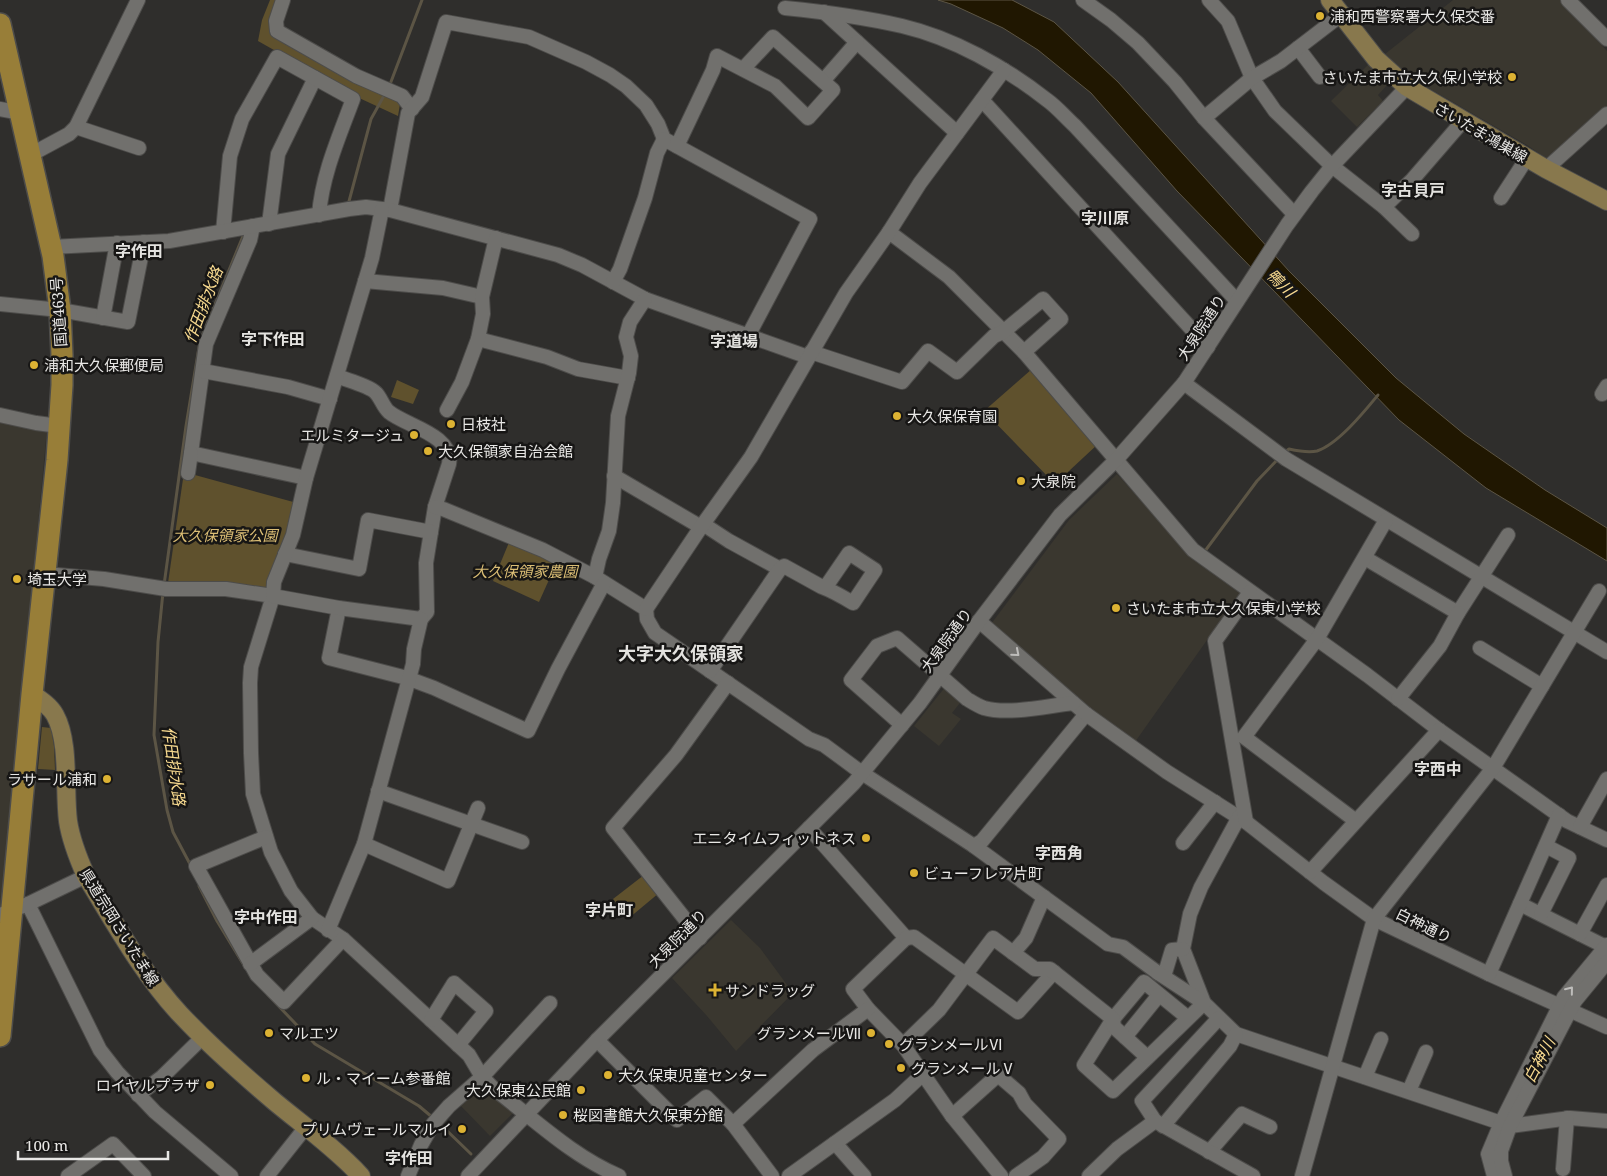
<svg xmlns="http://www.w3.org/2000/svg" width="1607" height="1176" viewBox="0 0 1607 1176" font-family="'Noto Serif','Noto Sans JP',serif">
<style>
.built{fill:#3a372f}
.green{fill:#5f512d}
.water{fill:#201701;stroke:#5c5545}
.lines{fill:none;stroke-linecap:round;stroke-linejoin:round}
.stream{stroke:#5c5545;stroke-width:3}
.minor-casing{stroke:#4d4c4a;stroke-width:16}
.major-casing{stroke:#4d4c4a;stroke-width:20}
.highway-casing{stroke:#4d4c4a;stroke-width:24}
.minor{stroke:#71706d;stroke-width:14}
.major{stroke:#88784d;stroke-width:18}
.highway{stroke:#987e38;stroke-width:21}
.oneway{stroke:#bebdbb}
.poi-dot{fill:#dcb233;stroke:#171615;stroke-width:2}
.labels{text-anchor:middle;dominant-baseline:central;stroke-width:5;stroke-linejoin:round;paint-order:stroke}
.poi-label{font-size:15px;fill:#e8e7e5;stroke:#171615;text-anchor:start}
.street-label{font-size:15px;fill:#e8e7e5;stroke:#171615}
.park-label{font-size:15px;font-style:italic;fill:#dbbe75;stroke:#171615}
.neighbourhood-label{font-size:16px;font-weight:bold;fill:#e3e2df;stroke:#171615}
.water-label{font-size:16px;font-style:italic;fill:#f7d98f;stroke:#171615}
.quarter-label{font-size:18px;font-weight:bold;fill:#e3e2df;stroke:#171615}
</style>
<rect width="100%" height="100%" fill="#2f2e2c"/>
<g class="built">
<polygon points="1453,0 1560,0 1607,51 1607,107 1547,159 1527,145 1425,86 1427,83 1406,70 1402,70 1385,54"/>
<polygon points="1369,64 1389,83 1378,95 1383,101 1357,127 1331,101"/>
<polygon points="0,419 47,429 2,907 0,908"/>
<polygon points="1117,474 1186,551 1241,592 1135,742 1086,707 991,624 1069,520"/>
<polygon points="946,686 963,699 952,713 961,719 939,746 914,726"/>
<polygon points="731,920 760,948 793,993 736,1051 707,1016 672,978"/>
<polygon points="482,1082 515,1111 490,1136 458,1103"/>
</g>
<g class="green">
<polygon points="270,0 280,0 273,27 396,98 400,104 398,116 357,97 258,41 262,20"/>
<polygon points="1032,369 1098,444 1055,484 984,411"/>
<polygon points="397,380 419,390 413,404 391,397"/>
<polygon points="184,472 297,503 269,591 168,583"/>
<polygon points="510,540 557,562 539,602 493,581"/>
<polygon points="42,727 51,728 54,746 55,770 38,769"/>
<polygon points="644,875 659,893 629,918 613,899"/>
</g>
<polygon class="water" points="938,0 1012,0 1054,22 1118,82 1289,271 1396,378 1464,434 1545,490 1607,528 1607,561 1486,488 1399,420 1177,191 1091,93 1038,50 1003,28 951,4"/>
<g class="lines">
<g class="stream">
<polyline points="389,87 422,0"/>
<polyline points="348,205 371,119 386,92"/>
<polyline points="200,341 243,236"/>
<path d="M1283 453 1289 449C1298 451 1308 453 1317 451 1338 444 1364 412 1378 395"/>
<polyline points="1205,551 1257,481 1279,458"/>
<polyline points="164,585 186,426 199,347"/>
<polyline points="163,592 158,642 154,735 167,810 173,832 191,866"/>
<polyline points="199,886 217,921 245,967"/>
<polyline points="268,995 315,1044 419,1106 432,1117"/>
<polyline points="439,1123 471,1154"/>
</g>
<defs>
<g id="minor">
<polyline points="283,0 276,21 277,31 356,76 402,96 412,109"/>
<polyline points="1083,0 1111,20 1138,43 1175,82 1204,118 1294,214"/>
<polyline points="1209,0 1228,21 1252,78 1275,111 1332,166 1384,207 1412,234"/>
<polyline points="1568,0 1607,39"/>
<path d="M785 8C824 12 863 17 902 26 953 38 1005 67 1047 100 1057 107 1065 117 1075 126L1237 301"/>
<polyline points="824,12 957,133"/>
<polyline points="1298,48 1320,77"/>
<polyline points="823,81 857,42"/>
<polyline points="982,100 1208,347"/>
<polyline points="0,109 21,113"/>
<polyline points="1204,118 1252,78 1281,61 1341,15"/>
<polyline points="76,127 139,148"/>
<polyline points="677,146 713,70 717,56 775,86 808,118 833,90 773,37 743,69"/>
<polyline points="30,155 69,134 76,127 138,0"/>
<polyline points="1546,169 1607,114"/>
<polyline points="1501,198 1527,158"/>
<polyline points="1384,207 1412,180 1463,121"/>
<polyline points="390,210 408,113 422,97 446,22 529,37 586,62 610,75 626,86 646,105 658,124 664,139 810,219 748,336"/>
<polyline points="269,224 278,154 315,78"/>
<polyline points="253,226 250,240 206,344 191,453 306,478"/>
<path d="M223 232 230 156 242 119 277 57 353 99C339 137 322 175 319 215"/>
<polyline points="889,232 949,277 1024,352 1193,550 1367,675 1439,730 1567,821 1607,840"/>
<polyline points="51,247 169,241 349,209 366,207 390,210 558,255 582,265 645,299 808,357"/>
<polyline points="365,281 443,288 482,297"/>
<polyline points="613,282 620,269 645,198 657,153 664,139"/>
<polyline points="0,304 60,310 128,322 144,242"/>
<polyline points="103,318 117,243"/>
<polyline points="478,339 547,357 578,369 628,378"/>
<polyline points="811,352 902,382 928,351 957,372 994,336 1003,332 1043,299 1061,319 1024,352"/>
<polyline points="203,371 288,387 330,399"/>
<path d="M337 376C346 380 370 386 376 393 381 398 383 407 389 412 406 426 454 435 449 464L435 507 426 563 427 612 421 619"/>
<polyline points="1184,383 1286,459 1607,652"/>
<polyline points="1602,394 1607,386"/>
<polyline points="447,410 462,382 478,339 483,314 482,297 496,238"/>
<polyline points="0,415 36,423 59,426"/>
<polyline points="188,473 191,453"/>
<polyline points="614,476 701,527"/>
<polyline points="435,507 443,509 543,550 595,577 646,609 647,619 655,633 809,739 824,745 862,773 974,846 982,841 1086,714"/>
<polyline points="703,524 729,541 780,569"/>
<polyline points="285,554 359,569 368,520 431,532"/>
<polyline points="1365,558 1458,613 1508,535"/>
<path d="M45 574 104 579 166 589H226L273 596 251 667 250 683 251 753 253 794 271 852 291 891 312 918 343 939 469 1055 482 1077 493 1088C534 1119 572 1156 619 1176"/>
<polyline points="595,577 599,559 609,531 613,503 618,416 629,373 631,356 626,337 630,322 645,299"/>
<polyline points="339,608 329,658 407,678 434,688 528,731 558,669 604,583"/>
<polyline points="646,609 701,527 751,457 846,293 889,232 920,183 1004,70"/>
<polyline points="979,621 1086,714 1167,772 1246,822 1324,883 1374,919 1489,974 1607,1027"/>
<polyline points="1480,648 1542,686"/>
<path d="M710 671 780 569 784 566 822 587C833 591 843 597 853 603L875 570 849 553 825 588"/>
<polyline points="1398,699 1440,646 1458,613"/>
<path d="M902 725 851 680 877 646 897 638 967 699C972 702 978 706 984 708 1009 715 1047 706 1073 703"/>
<polyline points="378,791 522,842"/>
<polyline points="1239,817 1201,887 1190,914 1183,949 1204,1003 1236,1034 1510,1126 1570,1118 1607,1121"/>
<polyline points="1356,821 1244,737 1317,639 1386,520"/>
<polyline points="1246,822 1215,641 1250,592"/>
<polyline points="1580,827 1607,779"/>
<polyline points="809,828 906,938 853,989 868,1009 903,1045 952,1116 1001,1176"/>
<polyline points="266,837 196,866 257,975 284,1002 343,939"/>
<polyline points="1183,843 1215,802"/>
<polyline points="364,844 448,881 478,808"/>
<polyline points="974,846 1108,944 1123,947 1158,973 1165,973 1172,950 1183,949"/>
<polyline points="1310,872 1439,730"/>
<polyline points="28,904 100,1050 117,1072 155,1112 231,1176"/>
<polyline points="1520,904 1606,947"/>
<polyline points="1541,914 1569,858 1546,846"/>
<polyline points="0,915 28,904 86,876"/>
<polyline points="328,930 364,844 413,664 414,649 421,619 339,608 273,596 274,582 293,535 306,478 372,258 382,209"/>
<polyline points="1580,934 1607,885"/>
<polyline points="700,938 613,828 676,755 728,683"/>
<polyline points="906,938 914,937 1018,1012 1054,972"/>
<polyline points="1013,953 1026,938 1044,897"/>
<polyline points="250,964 312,918"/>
<polyline points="1158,973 1204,1003 1113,1091 1084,1065 1113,1019 1144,982 1188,1018"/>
<polyline points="1489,974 1559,815"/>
<polyline points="431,1020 454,983 486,1011 458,1045"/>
<polyline points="1125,1037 1159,995"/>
<polyline points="597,1040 677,1120 706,1097 733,1124 772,1176"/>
<polyline points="903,1045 939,1010 993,938 1035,969 1050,969 1113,1019 1114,1027 1147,1057"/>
<polyline points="1365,1077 1381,1039"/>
<polyline points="1409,1091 1426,1052"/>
<polyline points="138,1095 162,1077 203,1037"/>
<polyline points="952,1116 998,1075 1019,1093 1025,1104 1059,1139 1043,1157 1016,1176"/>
<polyline points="1155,1121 1142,1101 1219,1018"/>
<polyline points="733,1124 813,1050 868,1009"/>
<polyline points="1163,1126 1230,1046 1236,1034"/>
<polyline points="835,1143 864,1176"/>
<polyline points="1209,1152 1242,1114 1270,1127"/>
<polyline points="1563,1169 1567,1118"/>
<polyline points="68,1176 113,1144 144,1176"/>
<polyline points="267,1176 306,1127"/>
<polyline points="408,1176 421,1145 433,1124 449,1106 482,1077 550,1003"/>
<polyline points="468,1176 597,1040 854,783 920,703 979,621 1060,515 1116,460 1184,383 1287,225 1312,191 1332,166 1407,87"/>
<polyline points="789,1176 895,1100 923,1074"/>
<polyline points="1089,1176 1117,1149 1155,1121 1253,1176"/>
<polyline points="1302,1176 1374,919 1493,768 1599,591"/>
<polyline points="1494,1176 1488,1154 1501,1123 1564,997 1607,945"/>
<polyline points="1505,1176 1501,1161 1501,1151 1510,1126 1575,1001 1607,962"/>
</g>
<g id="major">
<polyline points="1330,0 1376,59 1407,87 1546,169 1607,201"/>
<path d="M32 694C41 700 50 706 55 715 70 742 64 790 68 821 71 841 78 858 86 876 115 923 142 973 180 1014 209 1045 242 1074 275 1102 304 1126 335 1148 361 1176"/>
</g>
<polyline id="highway" points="0,24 53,256 60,310 62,355 62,385 57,460 32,694 0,1036"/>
</defs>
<use href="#minor" class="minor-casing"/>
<use href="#major" class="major-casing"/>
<use href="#highway" class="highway-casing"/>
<use href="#minor" class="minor"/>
<use href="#major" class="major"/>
<use href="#highway" class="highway"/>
</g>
<defs><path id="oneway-chevron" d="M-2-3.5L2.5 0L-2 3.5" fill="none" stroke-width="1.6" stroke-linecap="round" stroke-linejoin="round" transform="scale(1.25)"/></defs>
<g class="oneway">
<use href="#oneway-chevron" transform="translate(1016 653) rotate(41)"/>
<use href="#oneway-chevron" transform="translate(1570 990) rotate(-51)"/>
</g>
<g class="poi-dot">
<circle cx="1320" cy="16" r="5"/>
<circle cx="1512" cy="77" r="5"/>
<circle cx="34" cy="365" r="5"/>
<circle cx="897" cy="416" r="5"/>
<circle cx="451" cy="424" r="5"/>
<circle cx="414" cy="435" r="5"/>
<circle cx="428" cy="451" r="5"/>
<circle cx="1021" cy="481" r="5"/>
<circle cx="17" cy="579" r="5"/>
<circle cx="1116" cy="608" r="5"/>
<circle cx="107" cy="779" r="5"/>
<circle cx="866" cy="838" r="5"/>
<circle cx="914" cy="873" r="5"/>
<path d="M712.5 982.5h5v5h5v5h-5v5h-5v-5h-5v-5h5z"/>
<circle cx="269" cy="1033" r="5"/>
<circle cx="871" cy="1033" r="5"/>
<circle cx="889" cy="1044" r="5"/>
<circle cx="901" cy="1068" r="5"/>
<circle cx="608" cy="1075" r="5"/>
<circle cx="306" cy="1078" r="5"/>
<circle cx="210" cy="1085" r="5"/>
<circle cx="581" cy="1090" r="5"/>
<circle cx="563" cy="1115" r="5"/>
<circle cx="462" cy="1129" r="5"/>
</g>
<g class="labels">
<g class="poi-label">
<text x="1330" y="16">浦和西警察署大久保交番</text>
<text x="1502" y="77" text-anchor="end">さいたま市立大久保小学校</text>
<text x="44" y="365">浦和大久保郵便局</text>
<text x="907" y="416">大久保保育園</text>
<text x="461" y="424">日枝社</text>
<text x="404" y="435" text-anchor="end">エルミタージュ</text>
<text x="438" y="451">大久保領家自治会館</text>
<text x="1031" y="481">大泉院</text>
<text x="27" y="579">埼玉大学</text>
<text x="1126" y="608">さいたま市立大久保東小学校</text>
<text x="97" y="779" text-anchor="end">ラサール浦和</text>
<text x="856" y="838" text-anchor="end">エニタイムフィットネス</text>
<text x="924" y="873">ビューフレア片町</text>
<text x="725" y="990">サンドラッグ</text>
<text x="279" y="1033">マルエツ</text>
<text x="861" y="1033" text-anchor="end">グランメールⅦ</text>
<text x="899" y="1044">グランメールⅥ</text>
<text x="911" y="1068">グランメールⅤ</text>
<text x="618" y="1075">大久保東児童センター</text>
<text x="316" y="1078">ル・マイーム参番館</text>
<text x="200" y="1085" text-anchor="end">ロイヤルプラザ</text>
<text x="571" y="1090" text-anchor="end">大久保東公民館</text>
<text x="573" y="1115">桜図書館大久保東分館</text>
<text x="452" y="1129" text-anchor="end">プリムヴェールマルイ</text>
</g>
<g class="street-label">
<text transform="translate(1481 132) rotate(30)">さいたま鴻巣線</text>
<text transform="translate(58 312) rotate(-94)">国道463号</text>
<text transform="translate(1201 327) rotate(-57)">大泉院通り</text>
<text transform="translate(946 640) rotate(-54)">大泉院通り</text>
<text transform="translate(1424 925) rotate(26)">白神通り</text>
<text transform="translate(120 927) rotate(58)">県道宗岡さいたま線</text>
<text transform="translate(677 938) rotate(-45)">大泉院通り</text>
</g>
<g class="park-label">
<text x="225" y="535">大久保領家公園</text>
<text x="525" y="571">大久保領家農園</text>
</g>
<g class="neighbourhood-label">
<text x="1413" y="190">字古貝戸</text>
<text x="1105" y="218">字川原</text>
<text x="139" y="251">字作田</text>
<text x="273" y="339">字下作田</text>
<text x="734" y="341">字道場</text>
<text x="1438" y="769">字西中</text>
<text x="1059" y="853">字西角</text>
<text x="609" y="910">字片町</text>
<text x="266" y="917">字中作田</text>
<text x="409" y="1158">字作田</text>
</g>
<g class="water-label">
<text transform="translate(1281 283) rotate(45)">鴨川</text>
<text transform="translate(203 305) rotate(-69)">作田排水路</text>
<text transform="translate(174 766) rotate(82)">作田排水路</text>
<text transform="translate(1539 1060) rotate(-62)">白神川</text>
</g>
<g class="quarter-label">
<text x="681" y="653">大字大久保領家</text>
</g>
</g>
<path d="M18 1151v8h150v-8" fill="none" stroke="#e8e7e5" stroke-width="2.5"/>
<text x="25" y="1151" font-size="15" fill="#e8e7e5" stroke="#171615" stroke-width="4" paint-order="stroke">100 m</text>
</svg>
